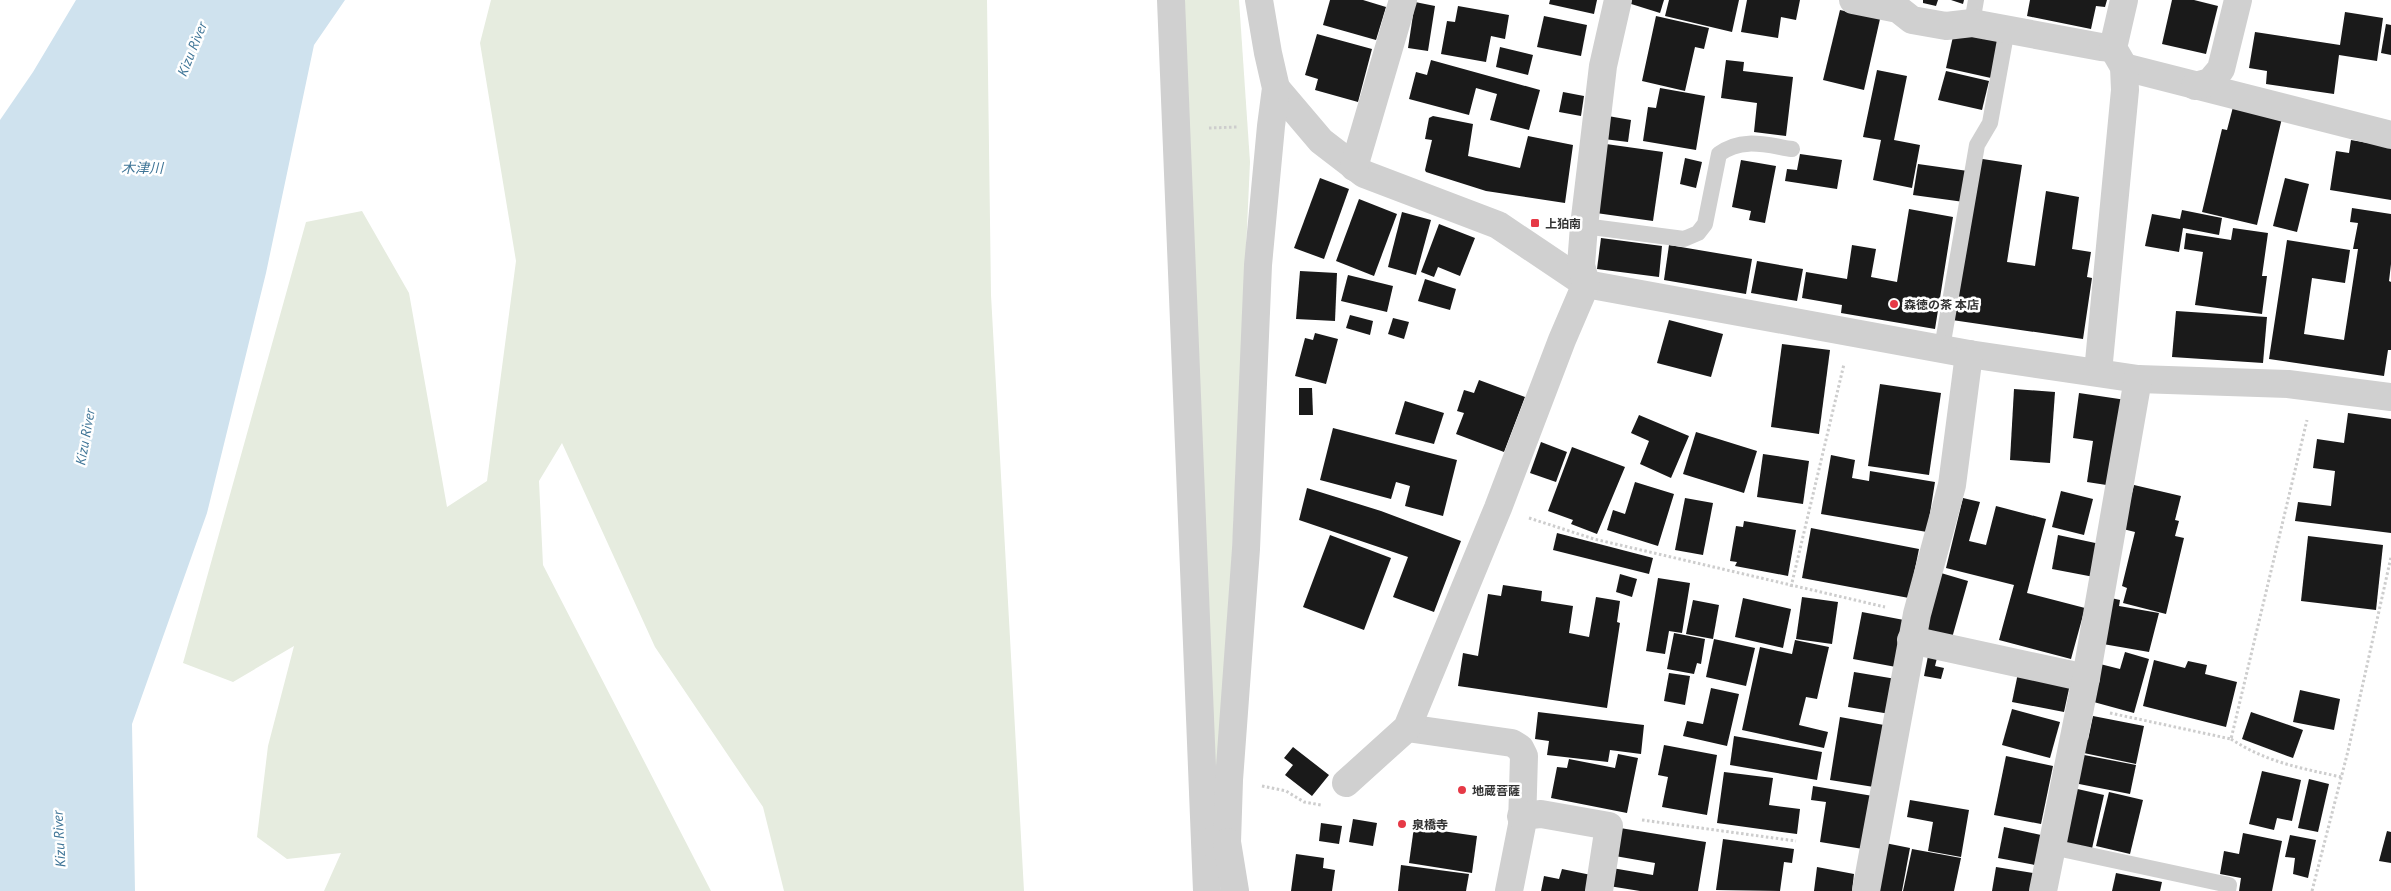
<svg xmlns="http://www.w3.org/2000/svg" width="2391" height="891" viewBox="0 0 2391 891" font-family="'PT Sans','Noto Sans JP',sans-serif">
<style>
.green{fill:#e6ecdf}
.water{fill:#cfe2ee}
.building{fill:#1a1a1a}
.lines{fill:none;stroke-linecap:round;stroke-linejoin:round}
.path{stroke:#cdcdcd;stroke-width:3;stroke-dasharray:2.5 2.5;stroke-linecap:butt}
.service{stroke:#d0d0d0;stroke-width:16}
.minor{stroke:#d0d0d0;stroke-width:28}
.poi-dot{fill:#e63946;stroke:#fff;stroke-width:2}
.labels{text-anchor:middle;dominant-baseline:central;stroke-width:5;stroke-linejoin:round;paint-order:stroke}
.poi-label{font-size:12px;font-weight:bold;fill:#333;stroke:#fff;text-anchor:start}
.water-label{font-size:14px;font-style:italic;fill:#3f7597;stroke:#fff}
</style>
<rect width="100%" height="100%" fill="#fff"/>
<g class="green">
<polygon points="491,0 987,0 991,295 1024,891 784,891 763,807 655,647 562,443 539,481 543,565 711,891 324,891 341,853 287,859 257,837 268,746 294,646 233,682 183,663 306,222 362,211 409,293 447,507 487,481 516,261 480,43"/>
<polygon points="1184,0 1239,0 1250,162 1223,756 1214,796"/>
</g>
<polygon class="water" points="76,0 345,0 314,45 266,273 207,513 132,724 135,891 0,891 0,120 33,72"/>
<g class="building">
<polygon points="1330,0 1363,0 1386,7 1376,40 1323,25"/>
<polygon points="1550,0 1597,0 1594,14 1549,4"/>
<polygon points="1629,0 1664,0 1660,13 1628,3"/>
<polygon points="1669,0 1739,0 1732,32 1665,16"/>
<polygon points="1747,0 1800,0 1796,20 1781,17 1778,38 1741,32"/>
<polygon points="1923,0 1938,0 1936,6 1923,3"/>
<polygon points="1951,0 1964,0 1963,4"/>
<polygon points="2030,0 2107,0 2105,7 2096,6 2091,29 2027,16"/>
<polygon points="2172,0 2194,0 2218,6 2206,54 2162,44"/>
<polygon points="1415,2 1435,6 1428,51 1408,48"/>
<polygon points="1458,6 1509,15 1505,39 1491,36 1486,62 1441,54 1447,21 1455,22"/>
<polygon points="1840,10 1880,19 1864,90 1823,80"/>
<polygon points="2345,12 2383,18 2377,61 2339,55 2334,94 2266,84 2267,71 2249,68 2255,32 2340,45"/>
<polygon points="1544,16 1587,25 1581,56 1537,47"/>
<polygon points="1656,16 1709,28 1704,49 1695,47 1685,91 1642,81"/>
<polygon points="2386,24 2391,25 2391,55 2381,53"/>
<polygon points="1954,32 2001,35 1991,78 1946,68"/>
<polygon points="1317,34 1372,49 1358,102 1315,90 1318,79 1305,75"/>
<polygon points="1500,47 1533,55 1528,75 1496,67"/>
<polygon points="1431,60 1540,90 1529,130 1490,120 1497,94 1476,88 1469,115 1409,99 1416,72 1427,75"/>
<polygon points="1726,60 1744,62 1743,71 1793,77 1786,136 1754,132 1757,103 1721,98"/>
<polygon points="1877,70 1907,76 1894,140 1920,145 1912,188 1873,180 1881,140 1863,137"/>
<polygon points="1946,71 1989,81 1982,110 1938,100"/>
<polygon points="1660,88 1705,96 1696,150 1643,141 1648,107 1656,108"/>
<polygon points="1563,92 1584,96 1581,116 1559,112"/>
<polygon points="2233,107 2282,118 2257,225 2202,212 2222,129 2227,130"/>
<polygon points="1433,116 1473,124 1468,156 1520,168 1528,136 1573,145 1565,203 1486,191 1426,172 1425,170 1432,140 1425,139 1429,118"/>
<polygon points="1608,116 1631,120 1628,142 1604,139"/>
<polygon points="2351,140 2391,147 2391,200 2330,190 2336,151 2349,153"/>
<polygon points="1606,144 1663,152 1653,221 1596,213"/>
<polygon points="1800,154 1842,160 1837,189 1785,181 1787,169 1797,170"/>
<polygon points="1685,158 1702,162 1696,188 1680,184"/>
<polygon points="1976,158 2022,165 2007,262 2035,266 2046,191 2079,197 2072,249 2091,252 2087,277 2092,278 2083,339 1952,320"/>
<polygon points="1741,160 1776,166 1765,223 1749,220 1751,211 1732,207"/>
<polygon points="1918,164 1968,171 1964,202 1913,195"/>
<polygon points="1320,178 1349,189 1324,259 1294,248"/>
<polygon points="2285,178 2309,184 2297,232 2273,226"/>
<polygon points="1359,199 1397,214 1374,276 1336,261"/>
<polygon points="2352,208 2391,214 2391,264 2389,281 2391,282 2391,350 2388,350 2384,376 2269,359 2287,240 2350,250 2345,283 2312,278 2304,334 2344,340 2358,249 2353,249 2358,223 2350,222"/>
<polygon points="1909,209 1953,217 1935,329 1841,313 1842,305 1802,298 1806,272 1847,279 1852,245 1876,249 1871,277 1897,282"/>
<polygon points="2182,210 2222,218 2219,235 2183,228 2179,252 2145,246 2152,214 2180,219"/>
<polygon points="1402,212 1431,220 1416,275 1388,267"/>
<polygon points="1439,224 1475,238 1460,276 1438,267 1434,277 1421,272"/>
<polygon points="2233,228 2268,233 2262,276 2267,276 2262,314 2195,305 2203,252 2184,249 2186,233 2231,240"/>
<polygon points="1601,238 1662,246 1659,277 1597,269"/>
<polygon points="1669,245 1752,259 1746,294 1664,280"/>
<polygon points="1757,261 1803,269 1797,301 1751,293"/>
<polygon points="1300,271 1337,273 1335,321 1296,319"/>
<polygon points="1348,275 1393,286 1387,312 1341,301"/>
<polygon points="1425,279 1456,289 1450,310 1418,301"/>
<polygon points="2176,311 2267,317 2263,363 2172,357"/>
<polygon points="1350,315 1373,321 1370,335 1346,328"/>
<polygon points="1393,318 1409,322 1404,339 1388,334"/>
<polygon points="1669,320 1723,334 1711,377 1657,363"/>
<polygon points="1315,333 1338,339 1326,384 1295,376 1305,338 1313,340"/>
<polygon points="1782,344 1830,350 1819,434 1771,427"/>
<polygon points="1479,380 1525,397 1504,452 1456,434 1464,413 1457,411 1464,390 1474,393"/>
<polygon points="1880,384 1941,393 1929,475 1868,466"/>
<polygon points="1299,388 1312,388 1313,415 1299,415"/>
<polygon points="2014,389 2055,392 2050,463 2010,460"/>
<polygon points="2079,393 2126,400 2113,486 2087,482 2093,441 2073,438"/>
<polygon points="1405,401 1444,413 1434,444 1395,434"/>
<polygon points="2348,413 2391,419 2391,533 2295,521 2298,502 2331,506 2335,471 2313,468 2317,439 2344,443"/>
<polygon points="1639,415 1689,436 1671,478 1640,464 1649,441 1631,433"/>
<polygon points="1333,428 1457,460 1443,516 1405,506 1410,486 1396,482 1391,499 1320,480"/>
<polygon points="1696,432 1757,451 1744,493 1683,474"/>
<polygon points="1541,442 1567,452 1556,482 1530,473"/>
<polygon points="1572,447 1625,467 1597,534 1571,524 1573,520 1548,511"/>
<polygon points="1763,454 1809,461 1803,504 1757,497"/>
<polygon points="1831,455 1855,460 1852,478 1869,481 1870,471 1935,482 1927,532 1821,514"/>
<polygon points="1635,482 1674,494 1658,546 1607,530 1613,510 1625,514"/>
<polygon points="2134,485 2181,496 2175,520 2179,521 2175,536 2184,538 2166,614 2123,603 2127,588 2122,586 2135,532 2123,529"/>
<polygon points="1307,488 1381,511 1461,541 1434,612 1393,597 1408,557 1299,520"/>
<polygon points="2061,491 2093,499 2084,535 2052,527"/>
<polygon points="1685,498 1713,503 1703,555 1675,550"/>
<polygon points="1963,498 1980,502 1969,541 1986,545 1996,506 2046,519 2027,593 2085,608 2071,659 1999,640 2014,585 1946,568"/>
<polygon points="1744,521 1796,530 1788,576 1735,566 1737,562 1730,561 1736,526 1743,527"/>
<polygon points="1811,528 1919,549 1909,598 1802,578"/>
<polygon points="1557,533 1653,558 1649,574 1553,550"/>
<polygon points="1330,535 1391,558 1364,630 1303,607"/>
<polygon points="2058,535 2100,544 2094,577 2052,569"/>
<polygon points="2308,536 2383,545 2376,610 2301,601"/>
<polygon points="1941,573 1968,581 1952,638 1924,629"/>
<polygon points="1620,574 1637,579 1632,597 1616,592"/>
<polygon points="1658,578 1690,583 1682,633 1669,631 1665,654 1646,651"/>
<polygon points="1503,585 1542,591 1541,601 1573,606 1569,633 1589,637 1596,597 1620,601 1617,622 1620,623 1607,708 1458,686 1463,653 1478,656 1488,594 1501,596"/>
<polygon points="1802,597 1838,602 1832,644 1796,639"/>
<polygon points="1743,598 1791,609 1783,648 1735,637"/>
<polygon points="2111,598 2120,600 2119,606 2159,613 2149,652 2103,644"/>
<polygon points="1693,600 1719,605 1713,639 1686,634"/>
<polygon points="1862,612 1904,620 1896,667 1853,659"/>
<polygon points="1674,633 1705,639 1701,664 1697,663 1694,674 1667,669"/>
<polygon points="1714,639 1755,648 1746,686 1706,677"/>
<polygon points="1795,640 1829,647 1817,699 1806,697 1799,725 1828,732 1824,748 1742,730 1760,647 1792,654"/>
<polygon points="2125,652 2149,659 2134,713 2090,701 2100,664 2120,669"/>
<polygon points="1928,656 1937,658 1935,666 1944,668 1941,679 1924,676"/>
<polygon points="2154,660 2185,668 2188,661 2207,665 2205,674 2237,682 2226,727 2143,706"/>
<polygon points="1854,672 1896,679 1890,714 1848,707"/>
<polygon points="1669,673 1690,676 1685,705 1664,701"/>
<polygon points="2018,673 2070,684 2064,712 2012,702"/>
<polygon points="1711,688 1739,694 1727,746 1683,736 1687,721 1703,724"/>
<polygon points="2300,690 2340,699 2334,730 2293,722"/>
<polygon points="2012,709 2060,722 2050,758 2002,745"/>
<polygon points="1538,712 1644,725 1641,754 1610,750 1608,762 1547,755 1549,741 1535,739"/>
<polygon points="2251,712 2303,730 2293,758 2242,739"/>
<polygon points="2093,716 2144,726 2136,764 2079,752 2083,738 2088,740"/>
<polygon points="1840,717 1884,725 1874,787 1830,780"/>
<polygon points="1734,736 1822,752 1817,780 1730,765"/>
<polygon points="1664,745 1717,755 1707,815 1662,807 1668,777 1658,775"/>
<polygon points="1293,747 1329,775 1312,796 1285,775 1293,765 1284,758"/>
<polygon points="1618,754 1638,758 1627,813 1551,798 1557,767 1567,768 1569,759 1615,768"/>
<polygon points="2079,754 2136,765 2130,794 2074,783"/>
<polygon points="2006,756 2053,766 2041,824 1994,815"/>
<polygon points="2262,771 2301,780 2292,821 2277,818 2274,830 2249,824"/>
<polygon points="1724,772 1773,778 1769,805 1800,809 1797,834 1717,823"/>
<polygon points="2309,779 2329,784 2318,832 2298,828"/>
<polygon points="1813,786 1873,796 1863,849 1820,842 1826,802 1811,800"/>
<polygon points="2073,788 2104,795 2091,853 2060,846"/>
<polygon points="2109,792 2143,800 2130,854 2096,846"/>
<polygon points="1910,800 1969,810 1961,857 1928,851 1933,822 1907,817"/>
<polygon points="1353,819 1377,823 1373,846 1349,842"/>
<polygon points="1321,823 1342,826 1339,844 1319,841"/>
<polygon points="1414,827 1477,836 1472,873 1409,863"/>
<polygon points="2004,827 2041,835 2035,865 1998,858"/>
<polygon points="1620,828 1706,842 1698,891 1640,891 1609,886 1612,868 1653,875 1655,863 1615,856"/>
<polygon points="2387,831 2391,832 2391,863 2379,861"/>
<polygon points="2243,833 2282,841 2272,891 2239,891 2241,878 2220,874 2224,851 2239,854"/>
<polygon points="2290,835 2316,840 2308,878 2293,874 2295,858 2285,857"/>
<polygon points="1723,839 1794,849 1792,863 1784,862 1780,891 1716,890"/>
<polygon points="1885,843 1910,848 1902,891 1876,891"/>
<polygon points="1912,849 1961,858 1954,891 1903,891"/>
<polygon points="1296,854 1324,858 1323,868 1335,870 1332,891 1291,891"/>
<polygon points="1401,865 1469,874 1466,891 1398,891"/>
<polygon points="1817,867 1854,874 1852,891 1814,891"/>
<polygon points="1996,867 2033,873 2030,891 1992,891"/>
<polygon points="1562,869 1591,875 1588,891 1541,891 1544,876 1559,879"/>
<polygon points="2116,873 2162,882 2160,891 2112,891"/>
</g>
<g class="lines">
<g class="path">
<polyline points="1209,128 1237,127"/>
<polyline points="1529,518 1594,539 1885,607"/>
<polyline points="1791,587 1844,364"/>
<polyline points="2110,713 2231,739 2307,420"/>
<path d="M2231 739C2266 762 2300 768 2341 777"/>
<polyline points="1262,786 1286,791 1304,802 1321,805"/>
<polyline points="1642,820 1796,841"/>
<polyline points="2312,891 2348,751 2391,557"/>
</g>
<g class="service">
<polyline points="1972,23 1976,0"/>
<path d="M1584 226 1684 239 1698 233 1705 224 1719 154C1742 137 1766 145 1792 149"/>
<polyline points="1942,348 1977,145 1990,123 2007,29"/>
<polyline points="2052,847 2229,885 2228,891"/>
</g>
<g class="minor">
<polyline points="1171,0 1207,891"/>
<polyline points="1853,0 1898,9 1912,20 1946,26 1972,23 2101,47 2113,48"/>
<polyline points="2124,67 2391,135"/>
<polyline points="2195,86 2210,82 2221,69 2238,0"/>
<polyline points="1276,88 1321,141 1364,174 1498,225 1586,284 1969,354 2138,379 2288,384 2391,397"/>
<polyline points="1354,167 1403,0"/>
<polyline points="2098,372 2125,90 2124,67 2113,48 2124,0"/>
<polyline points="1911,640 2086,678"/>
<polyline points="1407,728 1512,743 1520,748 1524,756 1522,825 1509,891"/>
<polyline points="1346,783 1407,728 1498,508 1562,340 1586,284 1581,265 1584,226 1603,66 1618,0"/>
<polyline points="1521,816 1541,814 1609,826 1599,891"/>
<polyline points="1206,842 1227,842 1229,780 1246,549 1258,265 1271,126 1276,88 1268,53 1259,0"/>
<polyline points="1227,842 1235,891"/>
<polyline points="1866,891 1917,614 1952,485 1969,354"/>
<polyline points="2043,891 2086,678 2138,379"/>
</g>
</g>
<g class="poi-dot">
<rect x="1530" y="218" width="10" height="10" rx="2.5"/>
<circle cx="1894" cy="304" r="5"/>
<circle cx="1462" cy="790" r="5"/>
<circle cx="1402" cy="824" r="5"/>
</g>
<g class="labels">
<g class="poi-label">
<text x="1545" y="223">上狛南</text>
<text x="1904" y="304">森徳の茶 本店</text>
<text x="1472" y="790">地蔵菩薩</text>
<text x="1412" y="824">泉橋寺</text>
</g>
<g class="water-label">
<text transform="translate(192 49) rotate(-68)">Kizu River</text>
<text x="142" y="168">木津川</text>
<text transform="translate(85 437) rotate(-80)">Kizu River</text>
<text transform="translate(59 839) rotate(-93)">Kizu River</text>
</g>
</g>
</svg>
